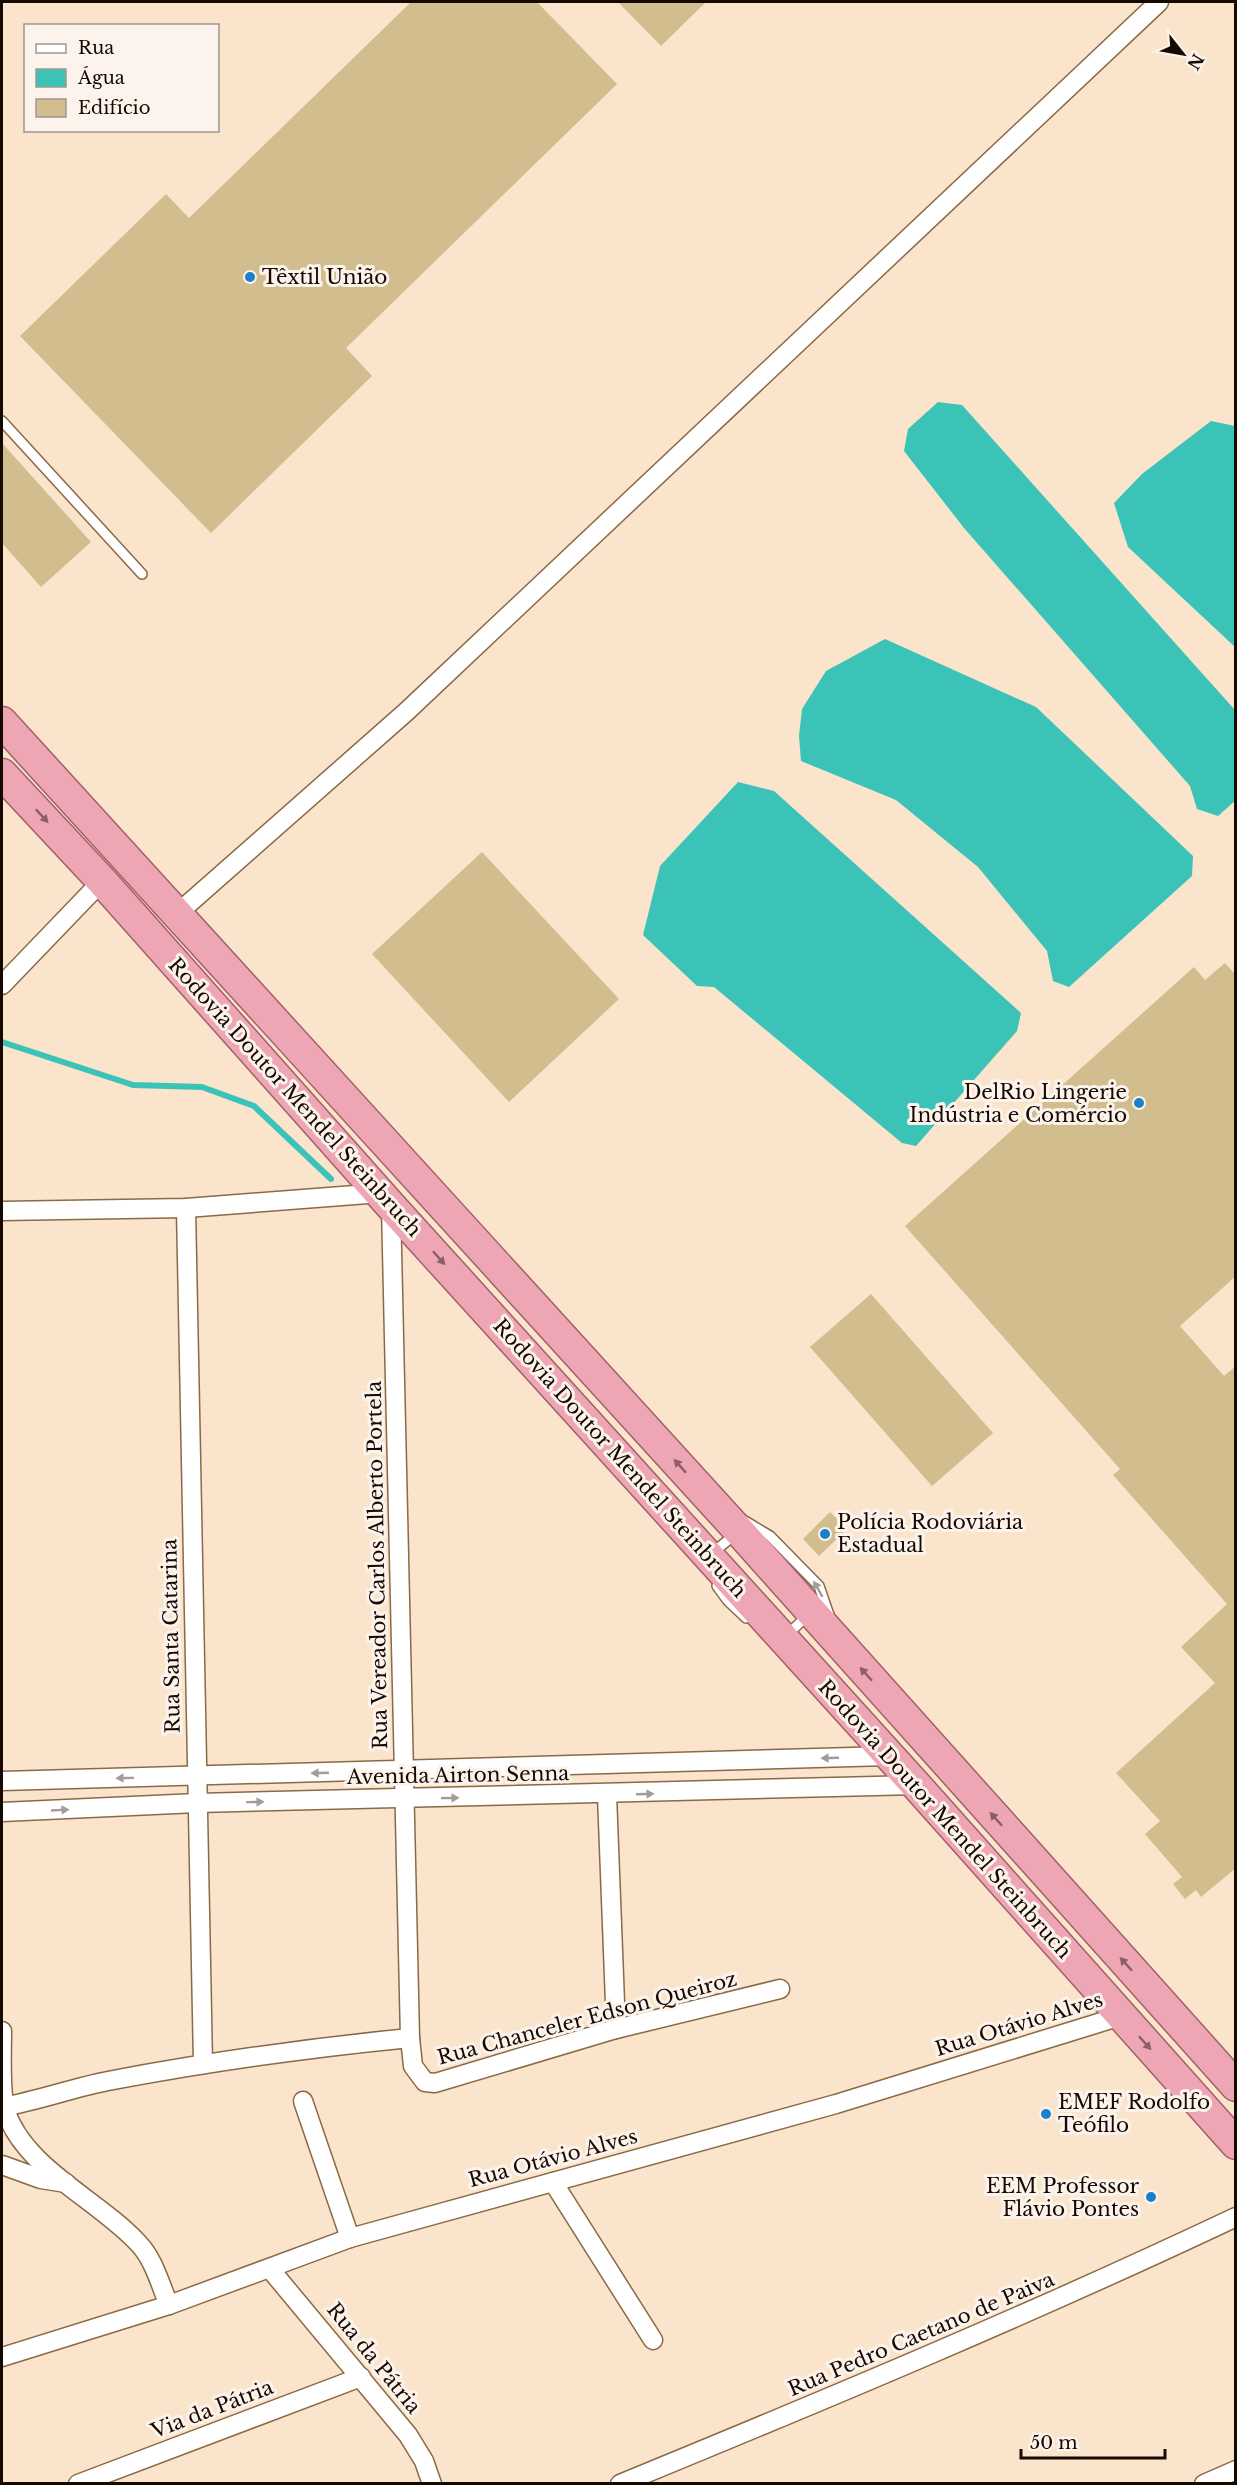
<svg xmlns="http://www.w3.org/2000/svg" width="1237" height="2485" viewBox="0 0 1237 2485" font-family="'Libre Baskerville',serif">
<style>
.water{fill:#3bc3b8}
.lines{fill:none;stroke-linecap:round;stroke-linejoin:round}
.stream{stroke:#3bc3b8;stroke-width:6}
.building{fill:#d1bd8d}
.service-casing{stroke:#8b6945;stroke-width:12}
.minor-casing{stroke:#8b6945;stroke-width:21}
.trunk-casing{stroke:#a06069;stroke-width:33}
.service{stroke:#fff;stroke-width:9}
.minor{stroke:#fff;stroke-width:18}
.trunk{stroke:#efa6b4;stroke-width:30}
.oneway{fill:#8d5f63}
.oneway2{fill:#a29d99}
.poi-dot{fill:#1b7fca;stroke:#fcf4ec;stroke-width:2}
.labels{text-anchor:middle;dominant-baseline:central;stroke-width:6;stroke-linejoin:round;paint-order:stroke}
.poi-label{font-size:20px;fill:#160900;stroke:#fcf4ec;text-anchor:start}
.street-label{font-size:20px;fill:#160900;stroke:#fcf4ec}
</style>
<rect width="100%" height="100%" fill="#fbe4cc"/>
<g class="water">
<polygon points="938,402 962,405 1235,710 1235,801 1218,816 1197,809 1190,786 964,528 904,451 908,429"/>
<polygon points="1211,421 1235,426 1235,647 1128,547 1114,503 1142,474"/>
<polygon points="885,639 1036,707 1193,856 1192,876 1069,987 1053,981 1047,951 978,867 896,800 801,761 799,736 802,709 826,671"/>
<polygon points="738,782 774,791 1021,1013 1017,1031 916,1146 902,1143 714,987 697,986 643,935 660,866"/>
</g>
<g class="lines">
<polyline class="stream" points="2,1042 133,1085 202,1087 254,1106 331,1179"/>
</g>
<g class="building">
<polygon points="411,2 537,2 617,84 346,348 372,376 211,533 20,336 166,194 189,218"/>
<polygon points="618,2 706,2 661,46"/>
<polygon points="2,443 91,542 41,587 2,543"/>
<polygon points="482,852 619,999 509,1102 372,954"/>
<polygon points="1225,963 1236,975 1236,1276 1180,1326 1224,1376 1236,1366 1236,1868 1201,1897 1196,1890 1185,1899 1173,1884 1182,1877 1145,1834 1160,1821 1116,1773 1215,1683 1181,1647 1227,1604 1113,1475 1120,1469 905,1226 1194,967 1205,980"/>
<polygon points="871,1294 993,1433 932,1486 810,1347"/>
<polygon points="830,1512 847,1529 819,1556 803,1539"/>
</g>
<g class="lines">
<defs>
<g id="service">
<polyline points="2,421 142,574"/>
<polyline points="745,1521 770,1536 819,1586 829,1615"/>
<polyline points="711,1554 737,1533"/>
<polyline points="717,1586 728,1601 746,1618"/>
<polyline points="786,1636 808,1615"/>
</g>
<g id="minor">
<polyline points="178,913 406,712 1159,2"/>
<polyline points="2,985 102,881"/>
<polyline points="391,1206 410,2038 413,2066 425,2082 435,2083 616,2029 780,1989"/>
<polyline points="186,1208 203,2064"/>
<polyline points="2,1211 186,1208 381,1193"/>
<polyline points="2,1781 888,1756"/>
<polyline points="607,1795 616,2029"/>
<polyline points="2,1812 197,1803 916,1785"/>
<path d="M2 2031C2 2053 0 2088 5 2109 23 2168 98 2199 139 2244 154 2260 160 2284 169 2305"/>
<polyline points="303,2101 350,2238"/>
<path d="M2 2107C37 2101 72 2088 108 2081 208 2062 308 2048 410 2038"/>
<polyline points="2,2165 41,2179 66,2183"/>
<polyline points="553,2182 653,2340"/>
<polyline points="270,2269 408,2435 424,2461 432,2484"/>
<polyline points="2,2357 169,2305 350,2238 836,2104 1121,2016"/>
<polyline points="78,2484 361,2377"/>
<path d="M620 2484C827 2399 1033 2313 1236 2217"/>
<polyline points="1204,2484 1236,2470"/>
</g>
<g id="trunk">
<polyline points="2,722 739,1531 1236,2086"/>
<polyline points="2,774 102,881 391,1206 916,1785 1236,2144"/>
</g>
</defs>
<use href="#service" class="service-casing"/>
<use href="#minor" class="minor-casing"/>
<use href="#trunk" class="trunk-casing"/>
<use href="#service" class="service"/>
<use href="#minor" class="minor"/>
<use href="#trunk" class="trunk"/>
</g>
<defs><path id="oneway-solid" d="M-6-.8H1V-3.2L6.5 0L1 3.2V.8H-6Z" transform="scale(1.5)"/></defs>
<g class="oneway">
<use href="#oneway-solid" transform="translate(42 816) rotate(47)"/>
<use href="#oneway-solid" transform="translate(439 1258) rotate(48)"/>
<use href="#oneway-solid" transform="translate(680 1466) rotate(-132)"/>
<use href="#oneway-solid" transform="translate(866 1674) rotate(-132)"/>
<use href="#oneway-solid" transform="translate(996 1819) rotate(-132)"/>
<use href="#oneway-solid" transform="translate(1126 1964) rotate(-132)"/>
<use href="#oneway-solid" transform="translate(1145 2043) rotate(48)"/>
</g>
<g class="oneway2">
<use href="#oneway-solid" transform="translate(818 1589) rotate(-120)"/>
<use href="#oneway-solid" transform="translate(830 1758) rotate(178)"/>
<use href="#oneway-solid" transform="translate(320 1773) rotate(178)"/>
<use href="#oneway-solid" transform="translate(125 1778) rotate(179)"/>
<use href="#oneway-solid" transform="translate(645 1794) rotate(-2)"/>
<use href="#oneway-solid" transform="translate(450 1798) rotate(-1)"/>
<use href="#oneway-solid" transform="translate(255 1802) rotate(-1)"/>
<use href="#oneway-solid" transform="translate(60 1810) rotate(-3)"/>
</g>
<g class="poi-dot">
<circle cx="250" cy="277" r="6"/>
<circle cx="1139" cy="1103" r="6"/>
<circle cx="825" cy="1534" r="6"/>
<circle cx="1046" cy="2114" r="6"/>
<circle cx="1151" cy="2197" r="6"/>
</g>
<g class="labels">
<g class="poi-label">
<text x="262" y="277">Têxtil União</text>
<text x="1127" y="1092" text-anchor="end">DelRio Lingerie<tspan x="1127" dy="23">Indústria e Comércio</tspan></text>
<text x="837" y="1522">Polícia Rodoviária<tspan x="837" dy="23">Estadual</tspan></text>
<text x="1058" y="2102">EMEF Rodolfo<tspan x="1058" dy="23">Teófilo</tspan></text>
<text x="1139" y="2186" text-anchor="end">EEM Professor<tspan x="1139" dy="23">Flávio Pontes</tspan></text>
</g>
<g class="street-label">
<text transform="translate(295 1097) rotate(48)">Rodovia Doutor Mendel Steinbruch</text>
<text transform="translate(620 1458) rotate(48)">Rodovia Doutor Mendel Steinbruch</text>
<text transform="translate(377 1565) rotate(-91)">Rua Vereador Carlos Alberto Portela</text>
<text transform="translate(171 1636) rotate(-91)">Rua Santa Catarina</text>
<text transform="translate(458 1775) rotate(-1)">Avenida Airton Senna</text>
<text transform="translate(945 1819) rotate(48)">Rodovia Doutor Mendel Steinbruch</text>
<text transform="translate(587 2018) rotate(-15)">Rua Chanceler Edson Queiroz</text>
<text transform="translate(1019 2024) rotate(-17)">Rua Otávio Alves</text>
<text transform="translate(553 2158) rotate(-15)">Rua Otávio Alves</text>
<text transform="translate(921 2334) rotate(-23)">Rua Pedro Caetano de Paiva</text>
<text transform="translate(374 2358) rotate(51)">Rua da Pátria</text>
<text transform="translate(212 2409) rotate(-21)">Via da Pátria</text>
</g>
</g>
<rect width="1237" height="2485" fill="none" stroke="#160900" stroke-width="6"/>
<rect x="24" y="24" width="195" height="108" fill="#fcf4ec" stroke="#a0968e" stroke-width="1.5"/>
<rect x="36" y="44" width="30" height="9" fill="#ffffff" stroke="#a0968e" stroke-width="1.5"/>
<text x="78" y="54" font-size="18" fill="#160900">Rua</text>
<rect x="36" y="69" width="30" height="18" fill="#3bc3b8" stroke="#a0968e" stroke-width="1.5"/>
<text x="78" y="84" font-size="18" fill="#160900">Água</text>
<rect x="36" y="99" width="30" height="18" fill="#d1bd8d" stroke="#a0968e" stroke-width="1.5"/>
<text x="78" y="114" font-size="18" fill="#160900">Edifício</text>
<g transform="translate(1183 54) rotate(121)" stroke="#fcf4ec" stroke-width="4.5" paint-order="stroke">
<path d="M0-4.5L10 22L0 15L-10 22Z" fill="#160900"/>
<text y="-9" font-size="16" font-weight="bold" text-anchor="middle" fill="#160900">N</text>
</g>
<path d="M1021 2449v9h144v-9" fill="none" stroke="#160900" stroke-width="3"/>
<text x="1030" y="2449" font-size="18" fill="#160900" stroke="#fcf4ec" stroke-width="4.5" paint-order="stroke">50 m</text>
</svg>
